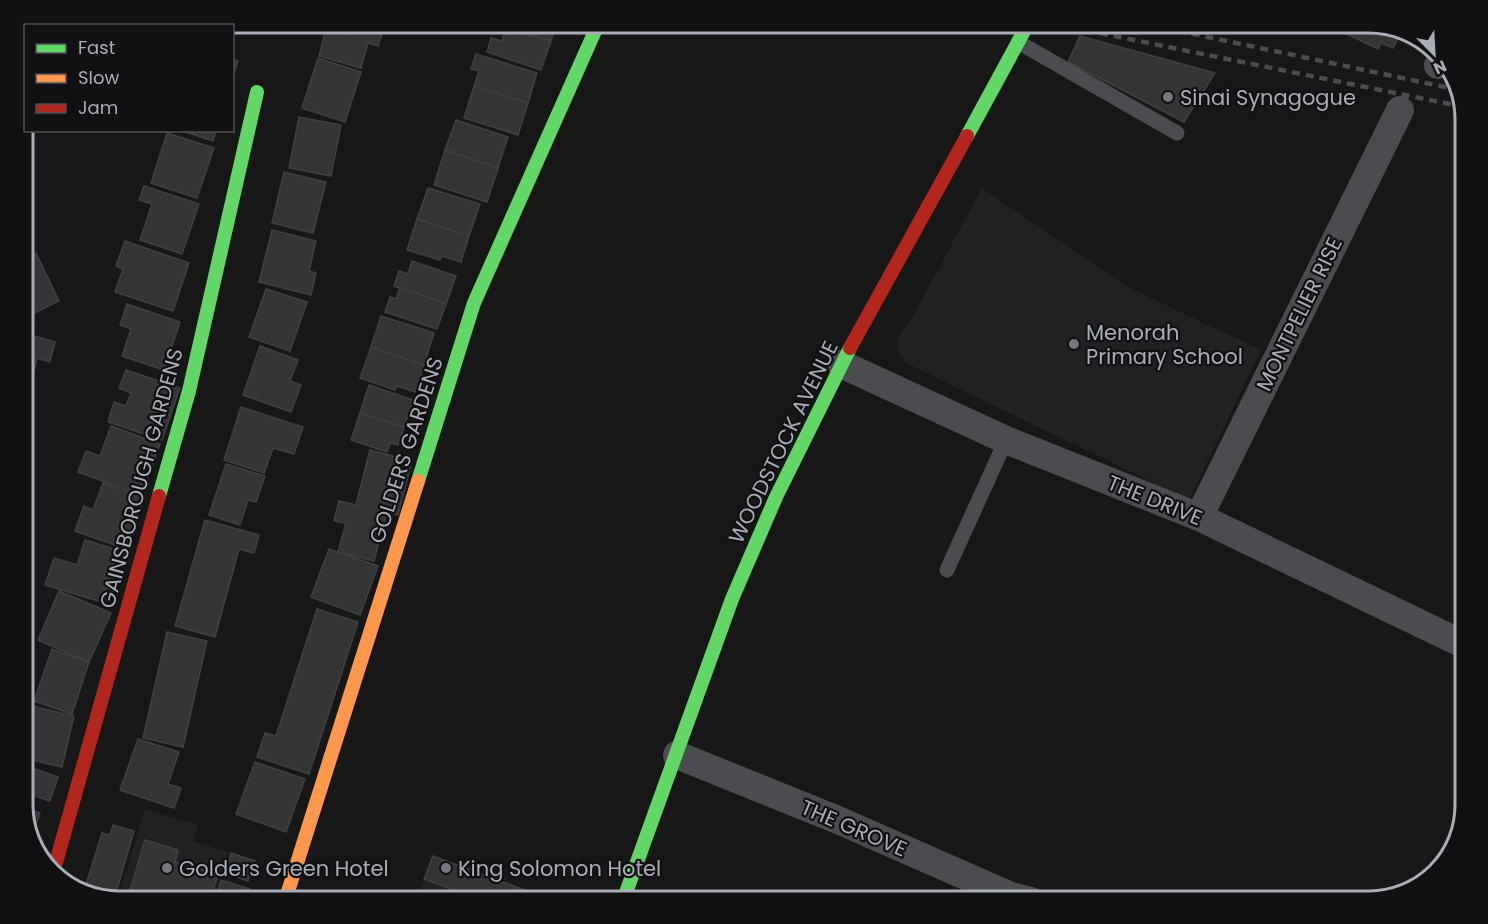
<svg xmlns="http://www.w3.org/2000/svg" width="1488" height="924" viewBox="0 0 1488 924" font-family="Poppins,sans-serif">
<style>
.built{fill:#212123}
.building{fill:#353536;stroke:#3f4043;stroke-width:1.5}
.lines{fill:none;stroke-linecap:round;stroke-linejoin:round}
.lane{stroke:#4b4c50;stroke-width:15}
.street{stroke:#4b4c50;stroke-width:28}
.fast{stroke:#63d668;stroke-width:14}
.slow{stroke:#ff974d;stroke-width:14}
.jam{stroke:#b3261e;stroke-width:14}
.rail{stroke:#4b4c4f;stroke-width:4.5;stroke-dasharray:8 6;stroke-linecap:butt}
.poi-dot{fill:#757880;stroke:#111113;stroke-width:2}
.labels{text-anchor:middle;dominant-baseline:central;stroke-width:4.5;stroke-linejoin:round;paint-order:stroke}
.poi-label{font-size:21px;fill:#a8adb8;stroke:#111113;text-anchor:start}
.street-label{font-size:21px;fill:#a8adb8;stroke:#111113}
.rim{fill:none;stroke:#a8adb8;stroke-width:3}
</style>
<rect width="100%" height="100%" fill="#171717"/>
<g class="built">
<polygon points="982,188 1128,287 1261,350 1189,500 906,363 899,353 898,338 912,318"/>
<polygon points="145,809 198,825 193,841 228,852 212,901 117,901"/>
<polygon points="433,856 554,901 416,901"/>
</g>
<g class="building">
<polygon points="349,22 383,30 378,46 368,43 361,68 319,56 326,29 346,34"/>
<polygon points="508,22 557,22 551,41 506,27"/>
<polygon points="1330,22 1369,22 1401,32 1393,48 1381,43 1378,49 1328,25"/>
<polygon points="506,27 551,41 541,70 487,52 491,38 502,41"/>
<polygon points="1080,36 1215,73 1184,122 1068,62"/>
<polygon points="476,54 537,73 528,103 474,86 479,71 471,69"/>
<polygon points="318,58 361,72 345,122 302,108"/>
<polygon points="232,59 238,61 232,79"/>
<polygon points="474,86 528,103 518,135 464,118"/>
<polygon points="299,117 341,125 331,176 289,168"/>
<polygon points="456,120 508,137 498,168 445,150"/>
<polygon points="180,130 216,130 213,141"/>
<polygon points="167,133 214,148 197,198 151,183"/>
<polygon points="445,150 498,168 487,202 434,185"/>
<polygon points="284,172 326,182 313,233 272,223"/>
<polygon points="144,186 199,204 182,254 140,240 152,204 139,200"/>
<polygon points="428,188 480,204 469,236 417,219"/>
<polygon points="417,219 469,236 461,262 442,256 440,260 407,250"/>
<polygon points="272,230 316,241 309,271 316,273 311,295 259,282"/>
<polygon points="125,241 189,263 173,311 115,292 123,269 116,266"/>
<polygon points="36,253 59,301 24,318 23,260"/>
<polygon points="412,261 456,276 446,304 394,286 399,271 408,274"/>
<polygon points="400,287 446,304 437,329 385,312 390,297 396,299"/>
<polygon points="266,289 307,302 290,351 249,337"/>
<polygon points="127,304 180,322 164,370 122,356 131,329 120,325"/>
<polygon points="381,316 434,333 424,365 371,347"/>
<polygon points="23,333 55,342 50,362 37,358 29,392 23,390"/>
<polygon points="260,346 298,360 290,381 301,385 291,412 243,395"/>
<polygon points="371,347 424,365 415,392 397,386 395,390 360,378"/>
<polygon points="126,370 180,388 162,440 108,422 114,402 126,406 131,393 119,388"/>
<polygon points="369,385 413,400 404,427 360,413"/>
<polygon points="23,394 28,396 23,413"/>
<polygon points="241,407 303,427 294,454 273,448 264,473 224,460"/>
<polygon points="360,413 404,427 398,445 390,443 387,452 351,440"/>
<polygon points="111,426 160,444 141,495 78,472 86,451 100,456"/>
<polygon points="23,431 31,434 26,452 23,451"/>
<polygon points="370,450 412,461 398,515 387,512 374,561 338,552 346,523 334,521 339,501 356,505"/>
<polygon points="226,464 265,476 256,502 248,500 240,525 209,515"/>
<polygon points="103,483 144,498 126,549 75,531 84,506 93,510"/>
<polygon points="205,520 259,535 254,553 239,549 215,637 175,626"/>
<polygon points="85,540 124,552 108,604 45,585 54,558 77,565"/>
<polygon points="329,549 378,566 360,615 311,597"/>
<polygon points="59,591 111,613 89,662 38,640"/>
<polygon points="317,609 358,622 309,774 257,757 265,733 276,736"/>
<polygon points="167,632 207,641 183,747 143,738"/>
<polygon points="52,649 89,662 72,714 34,701"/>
<polygon points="32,706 74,716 62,767 23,758 23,738 24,738"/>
<polygon points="138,739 179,752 168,784 181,788 174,808 120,790"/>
<polygon points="255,762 305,779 286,832 236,814"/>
<polygon points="23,765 58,777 50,801 23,792"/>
<polygon points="23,807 40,813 31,839 23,811"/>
<polygon points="113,825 134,831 114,900 84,891 102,833 110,835"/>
<polygon points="145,840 178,850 175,862 218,874 210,901 127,901"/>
<polygon points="231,853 255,861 248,881 225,873"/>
<polygon points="433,856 554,901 484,901 424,879"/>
<polygon points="221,880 250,889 246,901 214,901"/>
</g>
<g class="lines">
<g class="lane">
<polyline points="1018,42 1177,133"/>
<polyline points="947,570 1006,440"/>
</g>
<g class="street">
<polyline points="1438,65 1441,58"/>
<polyline points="841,364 1006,440 1199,517 1465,645"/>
<polyline points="1199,517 1400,110"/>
<polyline points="677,755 838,820 1011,896 1031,901"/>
</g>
<g class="fast">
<polyline points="967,136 1029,22"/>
<polyline points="418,481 474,303 599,22"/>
<polyline points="159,496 189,391 257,92"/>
<polyline points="623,901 732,599 776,497 850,348"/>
</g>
<polyline class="slow" points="285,901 418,481"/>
<g class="jam">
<polyline points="850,348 967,136"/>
<polyline points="53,873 159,496"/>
</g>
<g class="rail">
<polyline points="1045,22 1464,107"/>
<polyline points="1137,22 1459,90"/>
<polyline points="184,26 192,22"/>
<polyline points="232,27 248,22"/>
</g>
</g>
<g class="poi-dot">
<circle cx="1168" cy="97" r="6"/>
<circle cx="1074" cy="344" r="6"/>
<circle cx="167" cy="868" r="6"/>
<circle cx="446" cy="868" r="6"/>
</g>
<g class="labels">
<g class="poi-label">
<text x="1180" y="97">Sinai Synagogue</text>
<text x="1086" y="332">Menorah<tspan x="1086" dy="24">Primary School</tspan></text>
<text x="179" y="868">Golders Green Hotel</text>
<text x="458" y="868">King Solomon Hotel</text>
</g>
<g class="street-label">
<text transform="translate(1299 314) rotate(-64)">MONTPELIER RISE</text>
<text transform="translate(783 442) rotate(-64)">WOODSTOCK AVENUE</text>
<text transform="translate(406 450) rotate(-72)">GOLDERS GARDENS</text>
<text transform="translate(141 478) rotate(-75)">GAINSBOROUGH GARDENS</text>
<text transform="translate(1155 500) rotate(22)">THE DRIVE</text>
<text transform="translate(854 828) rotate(23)">THE GROVE</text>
</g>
</g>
<path d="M0 0H1488V924H0ZM119 33H1369A86 86 0 0 1 1455 119V805A86 86 0 0 1 1369 891H119A86 86 0 0 1 33 805V119A86 86 0 0 1 119 33Z" fill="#111113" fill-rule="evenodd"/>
<path class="rim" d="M119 33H1369A86 86 0 0 1 1455 119V805A86 86 0 0 1 1369 891H119A86 86 0 0 1 33 805V119A86 86 0 0 1 119 33Z"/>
<rect x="24" y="24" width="210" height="108" fill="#111113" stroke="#4d4f55" stroke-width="1.5"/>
<rect x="36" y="44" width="30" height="9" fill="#63d668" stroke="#4d4f55" stroke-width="1.5"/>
<text x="78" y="54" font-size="18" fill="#a8adb8">Fast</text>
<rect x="36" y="74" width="30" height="9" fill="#ff974d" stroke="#4d4f55" stroke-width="1.5"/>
<text x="78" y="84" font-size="18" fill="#a8adb8">Slow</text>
<rect x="36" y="104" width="30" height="9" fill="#b3261e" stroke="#4d4f55" stroke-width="1.5"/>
<text x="78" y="114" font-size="18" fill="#a8adb8">Jam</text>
<g transform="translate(1434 54) rotate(156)" stroke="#111113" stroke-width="4.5" paint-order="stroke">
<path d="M0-4.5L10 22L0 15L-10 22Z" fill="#a8adb8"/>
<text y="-9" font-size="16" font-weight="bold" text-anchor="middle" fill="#a8adb8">N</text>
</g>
</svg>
